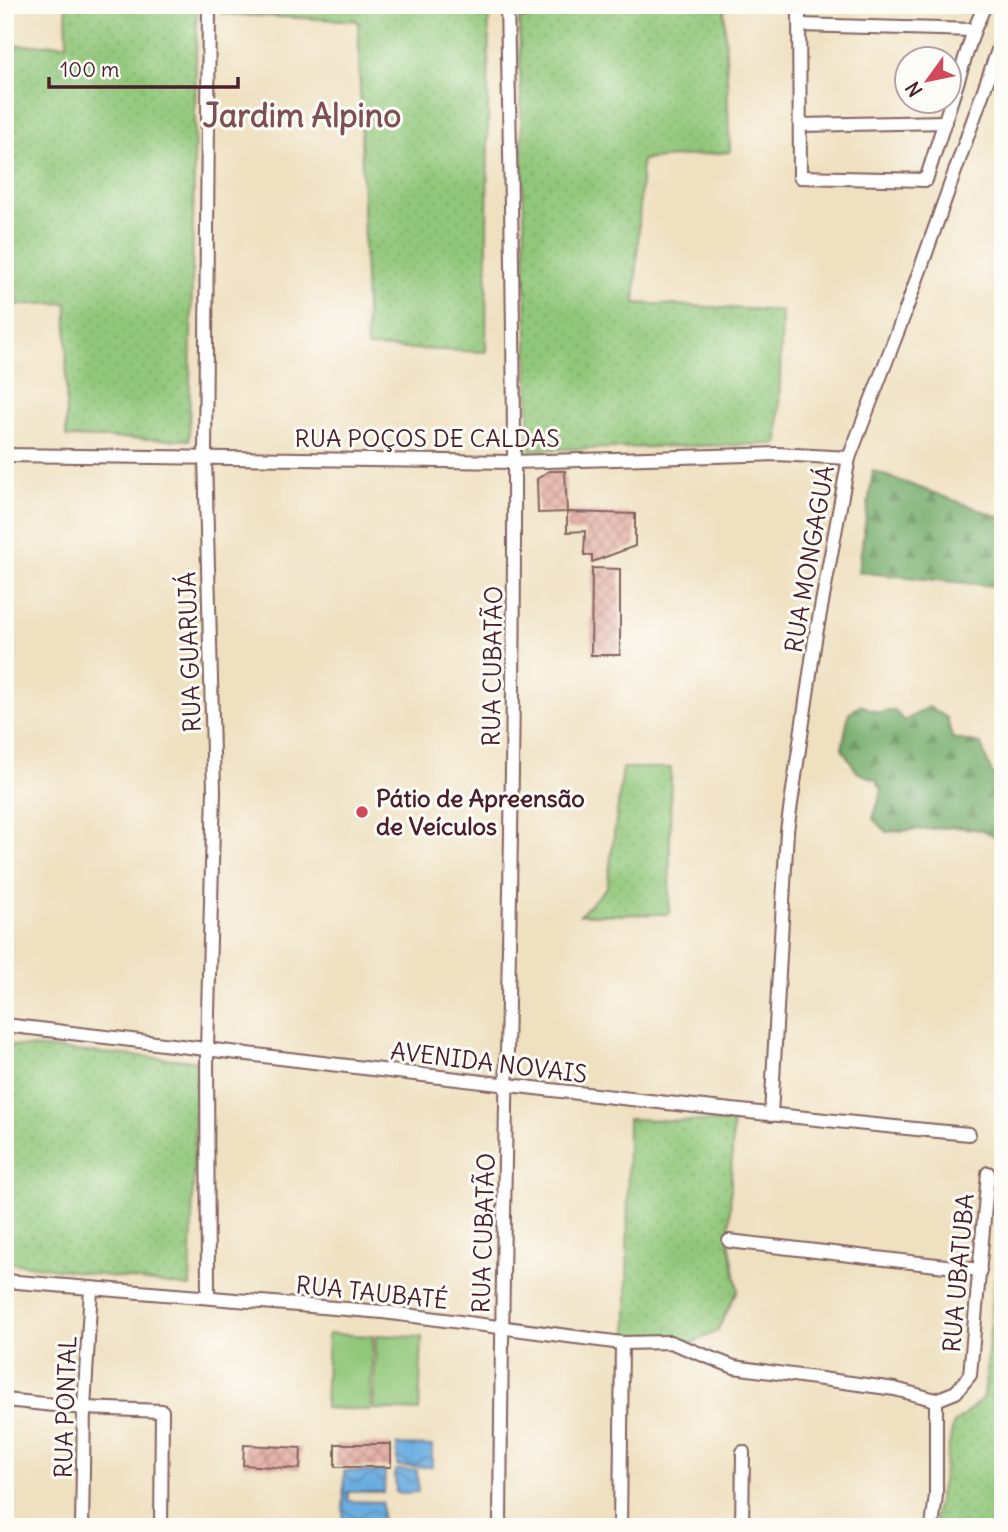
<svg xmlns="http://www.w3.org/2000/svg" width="1008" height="1532" viewBox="0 0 1008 1532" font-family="Delius,sans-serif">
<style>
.grass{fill:url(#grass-dots);stroke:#6e7352;stroke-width:2}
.forest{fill:url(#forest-firs);stroke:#5f664a;stroke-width:2}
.green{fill:#91c77a;stroke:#6e7352;stroke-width:2}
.water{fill:url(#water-waves);stroke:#5a6686;stroke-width:2}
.building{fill:url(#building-cross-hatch)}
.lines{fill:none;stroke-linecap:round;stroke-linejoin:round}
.minor-casing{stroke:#84635f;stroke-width:16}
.minor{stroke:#fff;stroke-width:12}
.poi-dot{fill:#d1495b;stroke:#fdfcf7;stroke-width:2.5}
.labels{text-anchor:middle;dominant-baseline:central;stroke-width:6;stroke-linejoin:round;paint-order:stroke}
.street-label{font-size:24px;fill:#4a1f2b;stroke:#fdfcf7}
.poi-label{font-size:24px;font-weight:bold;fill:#4a1f2b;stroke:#fdfcf7;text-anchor:start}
.district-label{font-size:32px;font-weight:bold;fill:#7f4f53;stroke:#fdfcf7}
</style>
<defs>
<pattern id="grass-dots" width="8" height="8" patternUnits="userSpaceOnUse" patternTransform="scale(1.75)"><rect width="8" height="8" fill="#91c77a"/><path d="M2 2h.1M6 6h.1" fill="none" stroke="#7faa6a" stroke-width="1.8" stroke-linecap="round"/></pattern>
<pattern id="forest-firs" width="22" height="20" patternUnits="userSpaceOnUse" patternTransform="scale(1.75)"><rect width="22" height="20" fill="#74ac6a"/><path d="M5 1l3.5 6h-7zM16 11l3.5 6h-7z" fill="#618b57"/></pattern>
<pattern id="water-waves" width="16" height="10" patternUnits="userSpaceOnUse" patternTransform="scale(1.75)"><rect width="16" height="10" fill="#6baee0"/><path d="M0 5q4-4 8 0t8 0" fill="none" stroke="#5a8db6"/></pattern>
<pattern id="building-cross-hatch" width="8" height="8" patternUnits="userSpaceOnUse" patternTransform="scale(1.75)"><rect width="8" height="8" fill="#e1a79d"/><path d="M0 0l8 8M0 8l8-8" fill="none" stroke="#b88780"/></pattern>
</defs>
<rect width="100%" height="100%" fill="#fdfcf7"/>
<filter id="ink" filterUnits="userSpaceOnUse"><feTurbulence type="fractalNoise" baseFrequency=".0143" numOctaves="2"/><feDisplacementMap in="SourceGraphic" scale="14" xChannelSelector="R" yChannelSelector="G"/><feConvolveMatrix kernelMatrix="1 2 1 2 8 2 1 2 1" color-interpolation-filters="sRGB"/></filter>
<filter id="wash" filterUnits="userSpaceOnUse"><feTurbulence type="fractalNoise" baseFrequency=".00686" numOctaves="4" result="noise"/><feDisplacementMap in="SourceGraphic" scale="28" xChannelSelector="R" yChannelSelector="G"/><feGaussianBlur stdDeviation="1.57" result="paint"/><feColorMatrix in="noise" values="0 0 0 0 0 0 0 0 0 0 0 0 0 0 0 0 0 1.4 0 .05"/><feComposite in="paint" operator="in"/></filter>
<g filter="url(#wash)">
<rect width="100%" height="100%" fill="#efe0c0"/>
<g class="grass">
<polygon points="66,5 197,5 189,440 66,437 67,303 5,305 5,46 67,44"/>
<polygon points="221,5 489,5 486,352 367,347 358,21 221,14"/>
<polygon points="569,5 724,5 730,152 642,160 635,303 782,311 778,444 530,450 519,19 569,15"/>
<polygon points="623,768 671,768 669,914 580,915 607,887"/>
<polygon points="5,1045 197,1061 190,1287 5,1262"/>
<polygon points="628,1119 733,1122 729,1241 738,1290 717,1331 691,1344 627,1336"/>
<polygon points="1003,1190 1003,1527 933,1527 953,1425 984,1397"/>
</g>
<g class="forest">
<polygon points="873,471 1003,518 1003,587 858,572"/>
<polygon points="861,705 879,713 894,710 904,721 929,707 947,718 952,738 981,744 992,774 1003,778 1003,841 982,830 955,827 887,832 873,819 882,790 876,780 857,772 842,748 849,713"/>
</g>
<g class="green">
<polygon points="328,1334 373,1336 370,1410 325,1408"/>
<polygon points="376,1335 422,1337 419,1411 373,1409"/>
</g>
<g class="water">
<polygon points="397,1445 432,1446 432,1467 397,1466"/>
<polygon points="395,1470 417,1470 418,1492 396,1493"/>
<polygon points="344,1471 385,1472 384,1492 348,1492 348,1501 382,1502 382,1524 343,1523"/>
</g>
<g id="blocks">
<g class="building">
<polygon points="549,471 565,471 567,512 538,513 537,479"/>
<polygon points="567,512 635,514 635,546 592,562 592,555 584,555 585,531 567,532"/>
<polygon points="592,568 620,569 620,655 591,655"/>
<rect x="335" y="1444" width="56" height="23"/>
<polygon points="244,1445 301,1448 300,1469 243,1465"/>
</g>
</g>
</g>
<g filter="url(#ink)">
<use href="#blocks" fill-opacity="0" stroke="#84635f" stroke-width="2"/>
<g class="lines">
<defs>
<g id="minor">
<polyline points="799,5 800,177 926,180 974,30 985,5"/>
<polyline points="799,25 974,30"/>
<polyline points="801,125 945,122"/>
<polyline points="5,455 514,462 777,454 849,458"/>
<path d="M5 1025C326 1063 647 1104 969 1134"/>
<polyline points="771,1115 787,831 815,640 849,458 904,315 1003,36"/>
<polyline points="729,1241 980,1270"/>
<polyline points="5,1281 383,1312 622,1343 670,1342 734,1367 895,1389 936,1400"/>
<polyline points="208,1297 207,1049 214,791 205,456 209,5"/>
<polyline points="5,1400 84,1408 162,1411 161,1527"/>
<polyline points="936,1400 956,1392 970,1375 988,1173"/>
<polyline points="82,1527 84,1408 91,1289"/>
<path d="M500 1527C502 1172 515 818 514 464 514 311 510 158 507 5"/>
<polyline points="620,1527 622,1343"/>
<polyline points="742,1527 743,1452"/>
<polyline points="932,1527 936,1495 936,1400"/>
</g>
</defs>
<use href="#minor" class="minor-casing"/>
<use href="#minor" class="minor"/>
</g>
</g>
<circle class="poi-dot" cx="362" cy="812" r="7"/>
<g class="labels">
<g class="street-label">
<text x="427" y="438">RUA POÇOS DE CALDAS</text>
<text transform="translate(809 559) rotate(-80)">RUA MONGAGUÁ</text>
<text transform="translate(189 652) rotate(-92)">RUA GUARUJÁ</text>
<text transform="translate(492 666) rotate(-89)">RUA CUBATÃO</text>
<text transform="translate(489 1062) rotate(7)">AVENIDA NOVAIS</text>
<text transform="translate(483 1233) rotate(-88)">RUA CUBATÃO</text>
<text transform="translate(958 1273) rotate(-85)">RUA UBATUBA</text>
<text transform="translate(372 1292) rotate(6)">RUA TAUBATÉ</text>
<text transform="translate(65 1407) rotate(-88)">RUA PONTAL</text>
</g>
<g class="poi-label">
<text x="376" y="798">Pátio de Apreensão<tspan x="376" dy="28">de Veículos</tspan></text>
</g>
<g class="district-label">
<text x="302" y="115">Jardim Alpino</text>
</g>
</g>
<rect width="1008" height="1532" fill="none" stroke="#fdfcf7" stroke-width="28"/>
<g transform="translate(928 80) rotate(237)"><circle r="33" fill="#fdfcf7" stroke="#b5a4a5" stroke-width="2"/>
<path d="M0-5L12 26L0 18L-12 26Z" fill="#d1495b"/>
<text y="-10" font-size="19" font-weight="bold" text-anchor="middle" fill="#4a1f2b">N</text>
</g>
<path d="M49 77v10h189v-10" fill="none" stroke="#4a1f2b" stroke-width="3.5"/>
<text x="60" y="77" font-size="21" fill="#4a1f2b" stroke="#fdfcf7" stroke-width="5" paint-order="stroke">100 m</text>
</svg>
